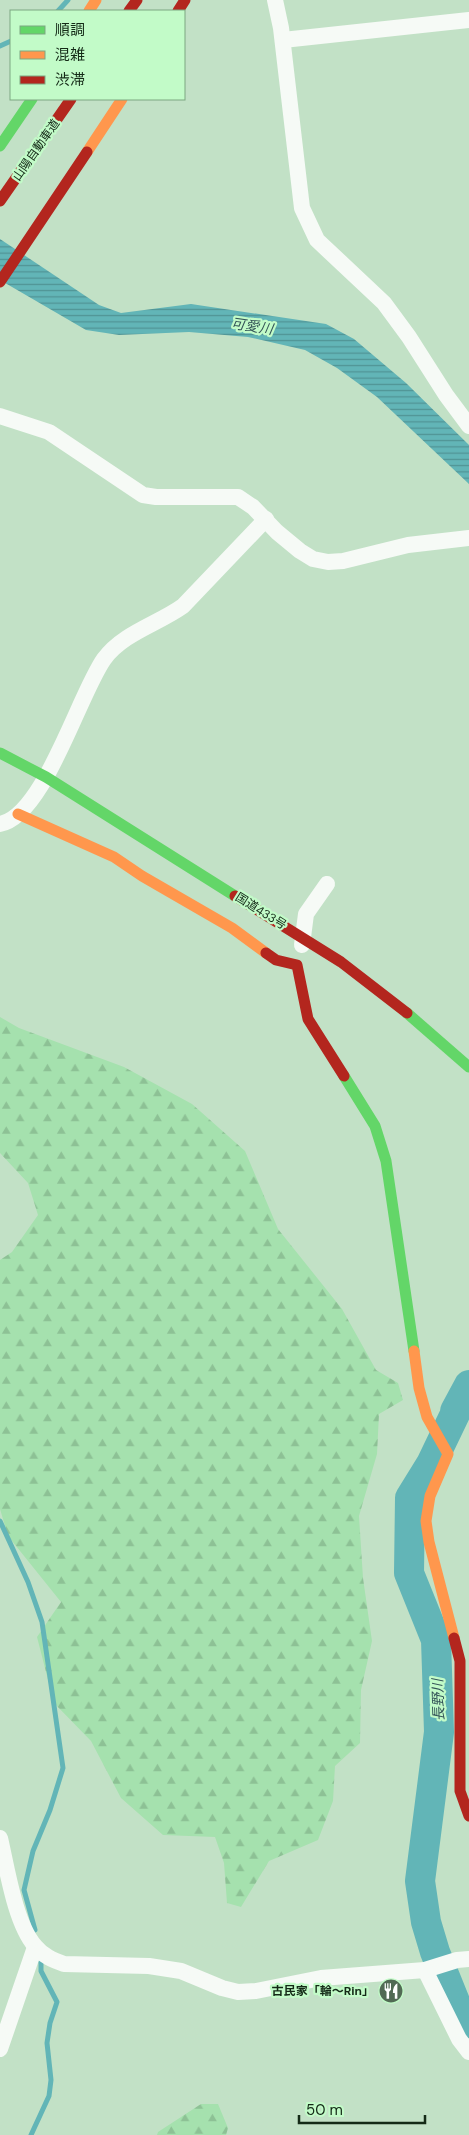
<svg xmlns="http://www.w3.org/2000/svg" width="469" height="2135" viewBox="0 0 469 2135" font-family="'DM Sans','Noto Sans JP',sans-serif">
<style>
.forest{fill:url(#forest-firs)}
.water{fill:url(#water-rules)}
.lines{fill:none;stroke-linecap:round;stroke-linejoin:round}
.stream{stroke:#62b5b7;stroke-width:5}
.river{stroke:#62b5b7;stroke-width:30}
.street{stroke:#f6faf6;stroke-width:16}
.fast{stroke:#63d668;stroke-width:11}
.slow{stroke:#ff974d;stroke-width:11}
.jam{stroke:#b3261e;stroke-width:11}
.labels{text-anchor:middle;dominant-baseline:central;stroke-width:4.5;stroke-linejoin:round;paint-order:stroke}
.street-label{font-size:12px;fill:#142a17;stroke:#c2fbc8}
.poi-label{font-size:12px;font-weight:bold;fill:#142a17;stroke:#c2fbc8;text-anchor:end}
.water-label{font-size:14px;font-style:italic;fill:#335357;stroke:#c2fbc8}
</style>
<defs>
<pattern id="forest-firs" width="22" height="20" patternUnits="userSpaceOnUse" patternTransform="scale(1.25)"><rect width="22" height="20" fill="#a5e1ae"/><path d="M5 1l3.5 6h-7zM16 11l3.5 6h-7z" fill="#8dc195"/></pattern>
<pattern id="water-rules" width="6" height="5" patternUnits="userSpaceOnUse" patternTransform="scale(1.25)"><rect width="6" height="5" fill="#62b5b7"/><path d="M0 2.5h6" fill="none" stroke="#509394"/></pattern>
</defs>
<rect width="100%" height="100%" fill="#c2e1c6"/>
<g class="forest">
<polygon points="0,1017 19,1028 124,1067 192,1104 245,1151 278,1229 342,1309 376,1370 398,1383 403,1400 379,1414 377,1454 359,1516 363,1578 372,1641 361,1690 360,1743 335,1766 333,1801 318,1840 269,1861 241,1907 227,1903 224,1863 215,1837 163,1835 121,1798 91,1741 54,1703 37,1637 61,1602 8,1536 0,1509 0,1260 12,1252 38,1215 28,1183 0,1153"/>
<polygon points="201,2104 218,2104 228,2128 226,2135 157,2135 158,2132"/>
</g>
<polygon class="water" points="0,239 99,305 121,313 191,304 326,324 354,339 406,383 469,445 469,484 377,397 337,368 305,350 248,337 189,332 119,335 86,330 0,280"/>
<g class="lines">
<g class="stream">
<polyline points="58,11 68,0"/>
<polyline points="0,46 11,41"/>
<polyline points="0,1521 28,1582 42,1622 63,1768 50,1810 33,1851 24,1890 35,1930"/>
<polyline points="31,2135 49,2096 51,2080 47,2043 50,2023 57,2002 41,1971 41,1962"/>
</g>
<polyline class="river" points="469,1385 455,1411 455,1414 431,1464 410,1498 409,1573 436,1640 439,1732 420,1881 426,1922 435,1952 458,2009 469,2023"/>
<g class="street">
<polyline points="275,0 281,28 302,208 317,240 384,303 409,337 446,395 469,426"/>
<polyline points="283,40 469,20"/>
<polyline points="0,416 49,432 143,495 156,497 238,497 253,507 277,532 300,551 313,559 328,562 343,561 408,545 469,538"/>
<path d="M0 824C44 816 79 694 104 659 123 633 158 624 183 606L266 519"/>
<polyline points="302,945 306,914 327,884"/>
<path d="M0 1838C7 1868 15 1923 35 1946 43 1956 53 1960 64 1964L149 1966 181 1971 222 1988 238 1992 256 1991 321 1978 425 1970 457 1960 469 1959"/>
<polyline points="425,1970 459,2039 469,2052"/>
<polyline points="0,2049 35,1947"/>
</g>
<g class="fast">
<polyline points="0,146 32,99"/>
<polyline points="0,753 46,777 235,896"/>
<polyline points="407,1013 469,1067"/>
<polyline points="344,1076 375,1126 386,1161 414,1351"/>
</g>
<g class="slow">
<polyline points="89,11 96,0"/>
<polyline points="87,152 122,99"/>
<polyline points="18,814 114,857 142,876 232,928 266,953"/>
<polyline points="414,1351 419,1388 427,1417 448,1454 430,1496 426,1521 429,1542 454,1638"/>
</g>
<g class="jam">
<polyline points="129,11 137,0"/>
<polyline points="178,11 185,0"/>
<polyline points="0,201 71,99"/>
<polyline points="0,282 87,152"/>
<polyline points="235,896 341,962 407,1013"/>
<polyline points="266,953 276,960 297,965 308,1019 344,1076"/>
<polyline points="454,1638 460,1661 460,1791 469,1816"/>
</g>
</g>
<defs>
<symbol id="restaurant-disc" viewBox="-11 -11 22 22"><circle r="9.5" fill="#516a54" stroke="#c2fbc8"/><path d="M-5-6h1v4h1v-4h1v4h1v-4h1v5L-1.5 .5V6h-2V.5L-5-1ZM5-6V6H3V1.5H1.5Q1.5-4 5-6Z" fill="#fff"/></symbol>
</defs>
<g fill-rule="evenodd">
<use href="#restaurant-disc" x="377" y="1977" width="28" height="28"/>
</g>
<g class="labels">
<g class="street-label">
<text transform="translate(36 150) rotate(-55)">山陽自動車道</text>
<text transform="translate(261 911) rotate(32)">国道433号</text>
</g>
<g class="poi-label">
<text x="374" y="1991">古民家「輪～Rin」</text>
</g>
<g class="water-label">
<text transform="translate(252 326) rotate(9)">可愛川</text>
<text transform="translate(438 1700) rotate(-92)">長野川</text>
</g>
</g>
<rect x="10" y="10" width="175" height="90" fill="#c2fbc8" stroke="#7ca781"/>
<rect x="20" y="26" width="25" height="8" fill="#63d668" stroke="#7ca781"/>
<text x="55" y="35" font-size="15" fill="#142a17">順調</text>
<rect x="20" y="51" width="25" height="8" fill="#ff974d" stroke="#7ca781"/>
<text x="55" y="60" font-size="15" fill="#142a17">混雑</text>
<rect x="20" y="76" width="25" height="8" fill="#b3261e" stroke="#7ca781"/>
<text x="55" y="85" font-size="15" fill="#142a17">渋滞</text>
<path d="M299 2115v8h126v-8" fill="none" stroke="#142a17" stroke-width="2.5"/>
<text x="306" y="2115" font-size="15" fill="#142a17" stroke="#c2fbc8" stroke-width="4" paint-order="stroke">50 m</text>
</svg>
